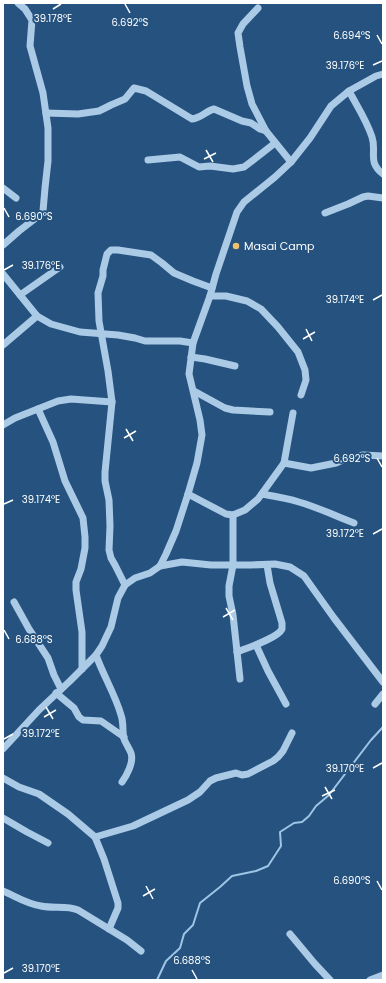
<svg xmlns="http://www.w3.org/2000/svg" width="386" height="983" viewBox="0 0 386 983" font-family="Poppins,sans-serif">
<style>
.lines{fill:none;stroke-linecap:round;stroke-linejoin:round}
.stream{stroke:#9fc5e6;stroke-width:2}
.minor{stroke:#abcae6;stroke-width:7}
.ticks{fill:none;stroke:#fff;stroke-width:1.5}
.poi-dot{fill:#efc16f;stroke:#25527e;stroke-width:1.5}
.labels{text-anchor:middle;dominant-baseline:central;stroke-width:4;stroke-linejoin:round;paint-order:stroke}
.poi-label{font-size:11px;fill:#fff;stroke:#25527e;text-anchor:start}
.ticks-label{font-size:10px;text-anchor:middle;fill:#fff;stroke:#25527e;stroke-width:4;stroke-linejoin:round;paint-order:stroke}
</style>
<rect width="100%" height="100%" fill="#25527e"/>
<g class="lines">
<polyline class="stream" points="157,980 166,961 180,948 184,934 193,925 200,903 220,887 232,876 256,871 268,866 281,846 280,832 294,823 302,822 309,816 316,806 329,795 371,740 383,727"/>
<g class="minor">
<polyline points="258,8 243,24 238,33 240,47 247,86 252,104 266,131 291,162"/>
<path d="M349 91C357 106 367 121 372 137 377 152 367 162 383 174"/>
<path d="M46 113 78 114 99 111 111 105 125 99 134 88 146 91 192 119C201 118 206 111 214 109L242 121 251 123 260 129 266 131"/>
<polyline points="148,160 180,157 199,167 210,166 233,169 244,167 252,161 275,143"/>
<polyline points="3,188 16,198"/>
<polyline points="325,213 348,204 363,197 368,196 383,198"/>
<polyline points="3,245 19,231 41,214 43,211 45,188 48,161 48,128 43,93 30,46 32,20 25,9 18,3"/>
<polyline points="3,274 37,316 51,324 80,332 118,335 135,338 145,341 180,341 193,343"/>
<polyline points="20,295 60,267"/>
<polyline points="210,296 226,296 247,301 261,309 278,327 298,352 305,370 306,380 301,395"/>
<polyline points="3,345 37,316"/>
<polyline points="191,357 205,359 235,366"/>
<polyline points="194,391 225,408 233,410 270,412"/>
<polyline points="38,409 53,442 65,481 83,518 85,537 85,548 81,569 76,582 76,590 82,632 82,669"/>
<polyline points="3,425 15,418 58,401 71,399 112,402"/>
<polyline points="284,463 311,468 336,463 345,459 363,455 383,456"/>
<polyline points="188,494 226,514 233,515 245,510 258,499 284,463 293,413"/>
<path d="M262 494C274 496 287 498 299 502 317 507 336 516 354 523"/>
<polyline points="233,515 233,565 229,586 229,596 233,615 240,679"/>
<polyline points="160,566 182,562 211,565 251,565 275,564 290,567 304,576 334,618 383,682"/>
<polyline points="125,585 115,565 111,558 109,550 110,526 109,500 105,481 105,472 112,402 108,371 99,321 98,293 103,276 103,270 107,254 111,250 118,250 151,255 162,263 174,273 193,281 212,288"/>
<polyline points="14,602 29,629 48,658 54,675 61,689"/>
<polyline points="256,645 268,671 286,704"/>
<path d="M237 652C247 648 278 638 282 629 282 628 282 624 282 623L270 583 267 565"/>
<path d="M96 655C103 675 115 694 121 715 124 723 122 731 124 739 126 744 129 748 131 753 134 762 127 775 122 782"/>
<polyline points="56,693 74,708 79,717 83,720 101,721 124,737"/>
<polyline points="375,704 383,694"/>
<polyline points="3,749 39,710 70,681 96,655 102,646 111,627 118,598 125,585 135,578 150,573 160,566 166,554 176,531 188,494 197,463 202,435 200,420 189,374 193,343 210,296 216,274 237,212 244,202 275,177 291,162 310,138 331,106 349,91 376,76 383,74"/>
<polyline points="3,778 19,787 39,794 68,814 95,837 104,859 118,903 118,908 109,929"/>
<polyline points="3,818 27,832 48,843"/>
<polyline points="95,837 133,826 188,800 200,792 210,781 216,778 236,773 242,775 248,774 273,761 278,757 283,751 292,733"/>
<path d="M3 891C15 896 27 904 41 906 53 909 66 905 78 910L127 940 141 951"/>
<polyline points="290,934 315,964 330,980"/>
<polyline points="370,980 383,975"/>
</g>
</g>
<path class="ticks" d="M125 4 130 13M53 9 61 4M377 35 382 44M373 65 382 61M206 150 213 162M204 159 216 153M4 208 9 217M4 270 13 265M373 300 382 295M306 329 312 341M303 339 315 332M126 429 133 441M124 438 136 431M377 458 382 467M4 504 13 500M373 534 382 529M226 608 233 620M223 617 235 610M4 630 9 639M46 707 53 719M44 717 56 710M4 739 13 734M373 768 382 763M325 787 332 799M322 796 335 790M377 881 382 890M146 886 153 899M143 896 155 889M192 970 197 979M4 973 13 968"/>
<circle class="poi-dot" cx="236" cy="246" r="4"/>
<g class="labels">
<g class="poi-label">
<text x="244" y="246">Masai Camp</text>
</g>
</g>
<g class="ticks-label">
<text x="53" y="22">39.178°E</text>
<text x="130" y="26">6.692°S</text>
<text x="352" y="39">6.694°S</text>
<text x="345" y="69">39.176°E</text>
<text x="34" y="220">6.690°S</text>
<text x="41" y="269">39.176°E</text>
<text x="345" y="303">39.174°E</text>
<text x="352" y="462">6.692°S</text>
<text x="41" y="503">39.174°E</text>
<text x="345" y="537">39.172°E</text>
<text x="34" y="643">6.688°S</text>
<text x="41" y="737">39.172°E</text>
<text x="345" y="772">39.170°E</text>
<text x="352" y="884">6.690°S</text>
<text x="192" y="964">6.688°S</text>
<text x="41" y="972">39.170°E</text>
</g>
<rect width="386" height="983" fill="none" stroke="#ffffff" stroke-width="8"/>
</svg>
